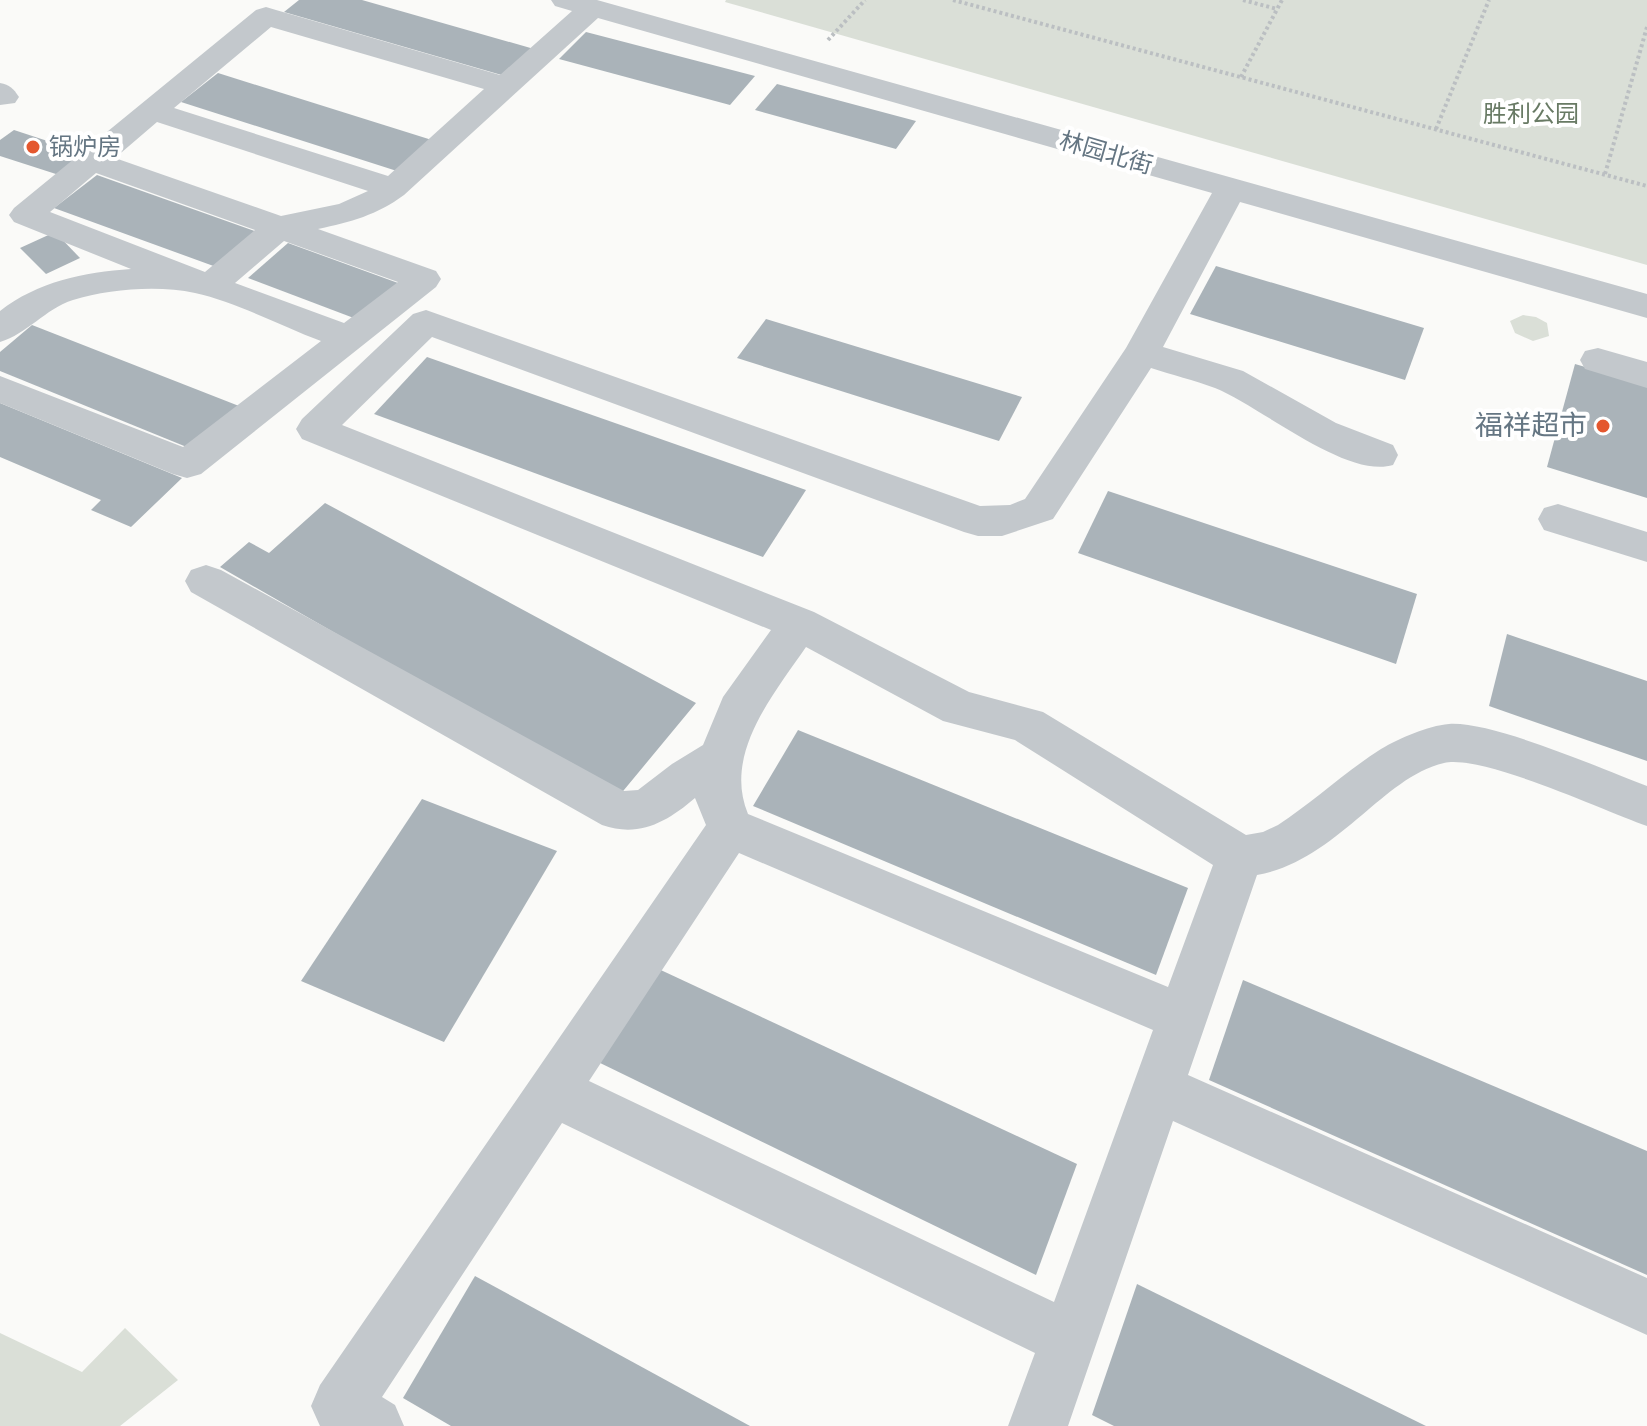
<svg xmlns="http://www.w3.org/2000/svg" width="1647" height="1426" viewBox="0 0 1647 1426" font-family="'Nunito Sans','Noto Sans SC',sans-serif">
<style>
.green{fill:#dadfd7}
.building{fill:#aab3b9}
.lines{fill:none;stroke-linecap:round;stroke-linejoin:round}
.path{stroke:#bbbfc2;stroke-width:4;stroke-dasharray:3 3;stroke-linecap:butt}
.minor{fill:#c3c8cc;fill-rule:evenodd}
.poi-dot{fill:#e4572e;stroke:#fff;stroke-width:3}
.labels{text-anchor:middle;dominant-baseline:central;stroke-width:8;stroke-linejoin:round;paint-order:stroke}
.far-park-label{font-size:24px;fill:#687a64;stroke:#fff}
.far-poi-label{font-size:24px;fill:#657683;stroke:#fff;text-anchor:start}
.far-street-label{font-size:24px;fill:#657683;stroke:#fff}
.poi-label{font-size:28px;fill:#657683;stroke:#fff;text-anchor:end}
</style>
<rect width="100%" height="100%" fill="#fafaf8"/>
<g class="green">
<polygon points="726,0 1647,0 1647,265 725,2"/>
<polygon points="1523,315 1536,317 1547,323 1549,336 1533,341 1515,333 1510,321"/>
<polygon points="125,1328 178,1380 120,1426 0,1426 0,1333 82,1372"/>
</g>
<g class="building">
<polygon points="299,0 362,0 534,49 505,76 284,12"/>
<polygon points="586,32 755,76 730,105 559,59"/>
<polygon points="218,73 435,141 400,172 181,102"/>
<polygon points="777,84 916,121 896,149 755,110"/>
<polygon points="14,130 87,154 59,175 0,156 0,140"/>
<polygon points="97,175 260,233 219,268 54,208"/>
<polygon points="55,232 80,258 46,274 20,248"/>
<polygon points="288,243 398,283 359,320 248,278"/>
<polygon points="1216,266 1424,328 1405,380 1190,314"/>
<polygon points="766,319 1022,397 999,441 737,358"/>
<polygon points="32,325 239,406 194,450 0,371 0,352"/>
<polygon points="427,357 806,490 763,557 374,414"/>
<polygon points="1575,364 1647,385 1647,498 1547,467"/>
<polygon points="0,403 182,478 131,527 91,510 101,500 0,457"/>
<polygon points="1108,491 1417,594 1396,664 1078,553"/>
<polygon points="325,503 696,703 619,796 220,567 249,542 269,553"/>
<polygon points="1507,634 1647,681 1647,761 1489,706"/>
<polygon points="798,730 1188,888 1156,975 753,806"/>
<polygon points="422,799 557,851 444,1042 301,981"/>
<polygon points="650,965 1077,1164 1036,1275 594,1060"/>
<polygon points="1243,980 1647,1151 1647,1275 1209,1080"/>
<polygon points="475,1276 750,1426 451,1426 403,1398"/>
<polygon points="1137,1284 1426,1426 1114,1426 1092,1415"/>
</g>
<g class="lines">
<g class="path">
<polyline points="953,0 1647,186"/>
<polyline points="1243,0 1277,9"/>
<polyline points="828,40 865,0"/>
<polyline points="1241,77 1282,0"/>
<polyline points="1436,129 1489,0"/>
<polyline points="1605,174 1647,27"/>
</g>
<g class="minor">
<path d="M551 0H597L1647 294V318L1240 202 1163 347 1243 371 1336 423 1393 445 1398 455 1393 465C1346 479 1260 406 1215 388 1194 380 1172 375 1151 368L1053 519 1002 536H978L964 532 432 337 342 425 814 612 969 692 1043 712 1246 835 1263 832 1278 825C1313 802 1345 772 1381 749 1400 738 1427 726 1449 724 1493 721 1602 769 1647 786V826C1605 811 1482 754 1444 763 1413 770 1386 795 1362 815 1331 841 1298 868 1257 875L1188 1075 1647 1278V1335L1173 1121 1068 1426H1008L1035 1353 562 1123 382 1397 395 1405 404 1426H320L311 1406 320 1385 706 825 695 798C667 822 639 838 602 825L191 592 185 581 191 570 206 565 221 570 624 791 638 790 672 764 703 745 723 697 771 630 302 439 296 429 302 419 413 314 426 310 980 506 1010 505 1025 499 1126 348 1212 193 598 18 404 195C377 215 351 222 318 229L436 271 441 279 436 287 201 474 187 478 173 474 0 403V376L183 447 321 341C281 326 236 302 195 293 158 285 109 289 73 300 45 309 27 334 0 342V311C37 282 84 272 131 269L14 222 9 215 14 208 256 10 266 7 276 10 500 75 572 11 555 6ZM271 27 484 89 388 176 174 108ZM157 122 368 191 339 204 281 216 115 158ZM96 173 255 230 205 272 50 212ZM284 241 398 282 344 323 235 283ZM806 647 943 721 1015 740 1213 865 1168 987 748 814C723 754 773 695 806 647ZM739 853 1153 1030 1054 1302 589 1081Z"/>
<path d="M0 83C10 85 13 88 19 97L15 103 0 105Z"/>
<polygon points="1598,348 1647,362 1647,388 1585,369 1580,360 1585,351"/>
<polygon points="1558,504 1647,532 1647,562 1544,530 1538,519 1544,508"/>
</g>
</g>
<g class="poi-dot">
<circle cx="33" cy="147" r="8"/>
<circle cx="1603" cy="426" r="8"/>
</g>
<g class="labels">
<g class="far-park-label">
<text x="1531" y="114">胜利公园</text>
</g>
<g class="far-poi-label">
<text x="49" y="147">锅炉房</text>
</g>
<g class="far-street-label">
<text transform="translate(1106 153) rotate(16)">林园北街</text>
</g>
<g class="poi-label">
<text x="1587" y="426">福祥超市</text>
</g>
</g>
</svg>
